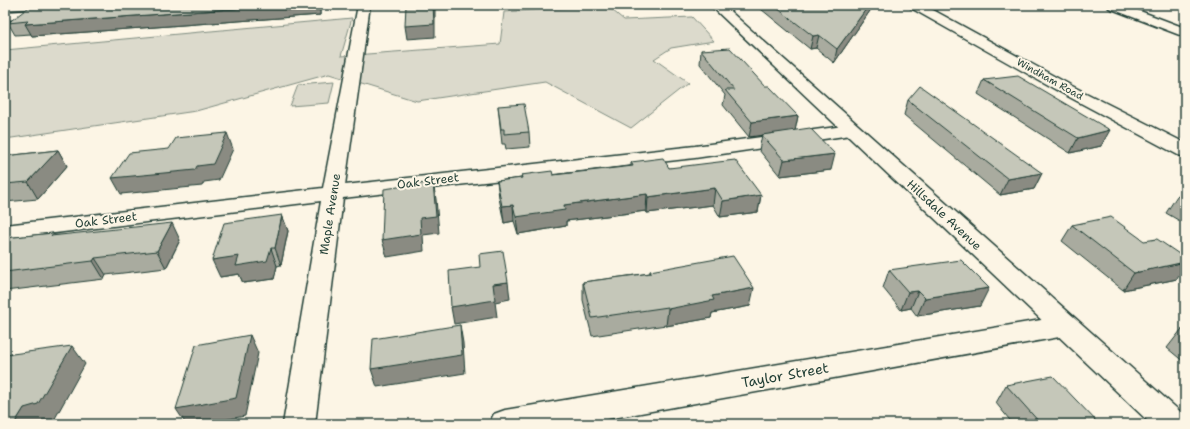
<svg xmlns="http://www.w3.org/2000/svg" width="1190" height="429" viewBox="0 0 1190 429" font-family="'Shantell Sans',sans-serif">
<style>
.green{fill:#dcdacc;stroke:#7e8c80}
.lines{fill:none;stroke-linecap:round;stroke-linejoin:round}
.street-casing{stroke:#1f3d34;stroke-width:3}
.secondary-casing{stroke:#1f3d34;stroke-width:3}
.street{fill:#fcf5e5;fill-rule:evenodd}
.secondary{fill:#fcf5e5;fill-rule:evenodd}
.wall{fill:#a9ab9f;stroke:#1f3d34}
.shaded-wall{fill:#8a8b82;stroke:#1f3d34}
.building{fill:#c5c7b9;stroke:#1f3d34}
.labels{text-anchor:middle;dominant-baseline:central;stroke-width:4;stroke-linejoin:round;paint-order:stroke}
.far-street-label{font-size:10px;fill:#1f3d34;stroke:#fcf5e5}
.street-label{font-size:12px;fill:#1f3d34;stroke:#fcf5e5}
.near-street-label{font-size:14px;fill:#1f3d34;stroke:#fcf5e5}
</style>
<rect width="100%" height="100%" fill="#fcf5e5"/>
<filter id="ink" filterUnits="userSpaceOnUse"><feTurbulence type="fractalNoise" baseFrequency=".025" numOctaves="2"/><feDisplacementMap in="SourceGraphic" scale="8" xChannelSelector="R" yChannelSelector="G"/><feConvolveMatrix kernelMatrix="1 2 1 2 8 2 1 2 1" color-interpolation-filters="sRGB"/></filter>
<g filter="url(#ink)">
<g class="green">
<polygon points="606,5 624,20 692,17 714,41 671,48 654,59 688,83 631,128 545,82 417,101 329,74 196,111 5,139 5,50 352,18 341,56 500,44 504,12"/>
<polygon points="334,82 329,103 290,106 298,85"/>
</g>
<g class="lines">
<defs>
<g id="street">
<polygon points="358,5 370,5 345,185 695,146 851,125 857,126 860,130 857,134 851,135 695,158 343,198 315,424 283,424 321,201 5,239 5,225 323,188"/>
<polygon points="909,5 924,5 1072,86 1185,143 1185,157 1178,155 1060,92 911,8"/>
<polygon points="1107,5 1124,5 1185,28 1185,37 1109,8"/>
<polygon points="48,9 53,10 54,13 53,16 5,20 5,12"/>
<polygon points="1065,316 1075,319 1079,326 1075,333 1065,336 580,424 489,424 494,414 505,410"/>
</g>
<polygon id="secondary" points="710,5 723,5 1183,414 1185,424 1151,424"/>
</defs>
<use href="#street" class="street-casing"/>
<use href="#secondary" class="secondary-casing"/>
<use href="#street" class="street"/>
<use href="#secondary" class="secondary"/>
</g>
<g class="wall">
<polygon points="51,5 320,5 320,15 32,36 31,34 15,35 8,23 51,6"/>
<polygon points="756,5 874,5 834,63 816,48 810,49"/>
<polygon points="701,50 765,86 798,116 795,130 831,170 780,176 759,150 762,135 749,137 723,105 725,95 700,64"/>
<polygon points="984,80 1101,146 1070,153 978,94"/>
<polygon points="908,100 1042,173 1034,189 1000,195 904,115"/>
<polygon points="498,106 529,132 530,147 506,149 505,144 502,144"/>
<polygon points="58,150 67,166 38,199 5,202 5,156"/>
<polygon points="631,162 669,168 761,195 758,212 720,217 713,205 647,213 646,211 566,221 566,226 518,234 514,221 504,223 499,198 497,181 522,178 521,175 553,175 631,166"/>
<polygon points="1185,193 1185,224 1166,213 1177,196"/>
<polygon points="282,215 288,231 281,265 277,266 274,279 243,283 239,274 220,277"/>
<polygon points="1072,225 1177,279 1123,290 1062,241"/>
<polygon points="53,233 54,235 180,240 166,268 106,275 104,279 5,291 5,238"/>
<polygon points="889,270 980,306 917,316 911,308 901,310 883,288"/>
<polygon points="650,271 750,306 712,313 711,318 666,326 666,325 592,336 583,300 583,282 650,273"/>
<polygon points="1185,329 1185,363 1167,348 1181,330"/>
<polygon points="1006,385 1099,424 1013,424 996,403"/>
</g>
<g class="shaded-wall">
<polygon points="286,5 320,5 320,15 32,36 25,24"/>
<polygon points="433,5 435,5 435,37 407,39 405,26"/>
<polygon points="869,5 874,5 834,63 837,49"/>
<polygon points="819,35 816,48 810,49 813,36"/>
<polygon points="798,116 795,131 749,137 752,122"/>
<polygon points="1110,130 1101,146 1070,153 1078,138"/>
<polygon points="227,133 233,149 219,180 204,182 202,186 121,194 112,178"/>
<polygon points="58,150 67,166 38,199 28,182"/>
<polygon points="835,154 831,170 780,176 784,160"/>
<polygon points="1042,173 1034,189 1000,195 1008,179"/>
<polygon points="433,182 436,199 439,233 423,235 424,251 387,257 382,240 420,218"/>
<polygon points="715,188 713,205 647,213 648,197"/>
<polygon points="647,194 646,211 566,221 566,226 518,234 516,217 564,205"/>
<polygon points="761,195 758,212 720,217 723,201"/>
<polygon points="513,205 514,221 504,223 502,206"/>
<polygon points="282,215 288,231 281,265 275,248"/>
<polygon points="172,223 180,240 166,268 157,251"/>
<polygon points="271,248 277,266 274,279 243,283 239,274 220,277 212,260"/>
<polygon points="95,258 106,275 104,279 93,261"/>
<polygon points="1185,262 1185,267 1177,279 1123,290 1134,273"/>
<polygon points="508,282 510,299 495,302 497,317 454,324 451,307 493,284"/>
<polygon points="754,288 750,306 712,313 711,318 666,326 668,309 712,296"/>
<polygon points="989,288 980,306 917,316 925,298"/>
<polygon points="918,291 911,308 901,310 908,292"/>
<polygon points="460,325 463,343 465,373 377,387 371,369"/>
<polygon points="250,335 258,353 245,416 203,424 186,424 176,409"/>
<polygon points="72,346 85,364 53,422 45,424 14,424 24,408"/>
</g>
<g class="building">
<polygon points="65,5 286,5 25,24 28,21 8,23 29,7"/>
<polygon points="406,5 433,5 434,24 405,26"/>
<polygon points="773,5 869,5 837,49 819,35 813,36"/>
<polygon points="730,48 765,86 769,86 798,116 752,122 725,90 734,90 701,50"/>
<polygon points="1018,76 1110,130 1078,138 984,80"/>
<polygon points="920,86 1042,173 1008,179 908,100"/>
<polygon points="524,104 529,132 504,134 504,129 501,129 498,106"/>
<polygon points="810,128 835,154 784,160 762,135"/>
<polygon points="227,133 213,164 197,166 195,170 112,178 129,153 169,149 176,138"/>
<polygon points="58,150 28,182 5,184 5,156"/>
<polygon points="663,158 669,168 735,160 761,195 723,201 715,188 648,197 647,194 564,205 565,210 516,217 513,205 502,206 497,181 522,178 521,175 552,171 553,175 633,166 631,162"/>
<polygon points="433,182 436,216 420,218 421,234 382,240 384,189"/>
<polygon points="1185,193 1185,201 1177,196"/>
<polygon points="282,215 275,248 271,248 267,261 236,266 239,256 212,260 224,223"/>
<polygon points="1111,217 1144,241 1157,239 1185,258 1185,262 1134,273 1072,225"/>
<polygon points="172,223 157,251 95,258 93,261 5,272 5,238 53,233 51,236"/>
<polygon points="503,251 508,282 493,284 495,300 451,307 449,271 480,267 479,254"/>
<polygon points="733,256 754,288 712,296 714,300 668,309 668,307 592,318 583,282 651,273 650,271"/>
<polygon points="961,260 989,288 925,298 918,291 908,292 889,270"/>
<polygon points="460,325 462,355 371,369 373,339"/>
<polygon points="1185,329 1185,334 1181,330"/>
<polygon points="250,335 236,398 176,409 196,345"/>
<polygon points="72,346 38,404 24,408 14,424 5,424 5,355"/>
<polygon points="1053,376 1099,424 1041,424 1006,385"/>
</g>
</g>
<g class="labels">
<g class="far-street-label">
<text transform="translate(1050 79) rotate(29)">Windham Road</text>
</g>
<g class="street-label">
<text transform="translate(428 181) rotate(-7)">Oak Street</text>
<text transform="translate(330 214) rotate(-81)">Maple Avenue</text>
<text transform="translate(944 215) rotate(43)">Hillsdale Avenue</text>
<text transform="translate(106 220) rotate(-7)">Oak Street</text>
</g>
<g class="near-street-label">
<text transform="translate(785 375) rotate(-10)">Taylor Street</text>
</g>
</g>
<rect width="1190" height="429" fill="none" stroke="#fcf5e5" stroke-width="20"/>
<rect x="10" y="10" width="1170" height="409" fill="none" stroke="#1f3d34" stroke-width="1.5" filter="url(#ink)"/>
</svg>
